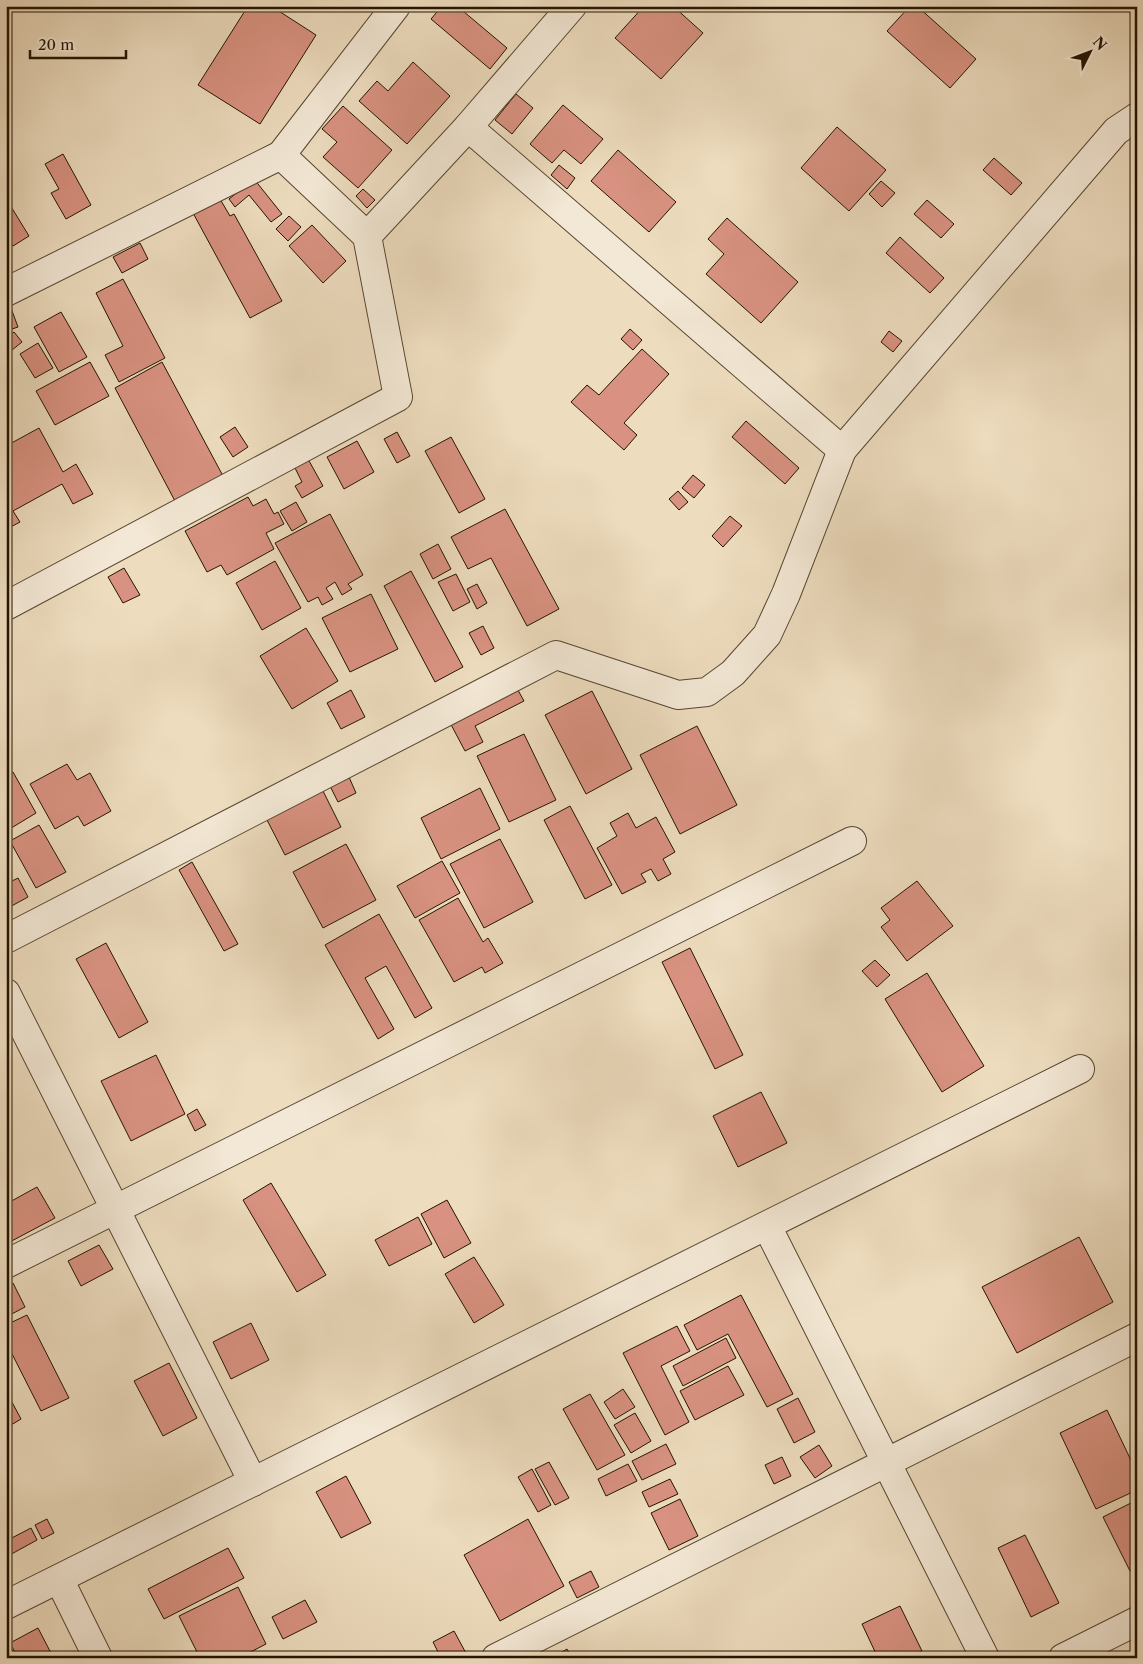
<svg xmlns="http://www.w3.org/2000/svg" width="1143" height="1664" viewBox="0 0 1143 1664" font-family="'Libre Caslon Text',serif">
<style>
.building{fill:#d99281;stroke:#241400}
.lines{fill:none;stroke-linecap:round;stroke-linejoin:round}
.minor-casing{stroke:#564630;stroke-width:30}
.minor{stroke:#f3e8d5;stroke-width:28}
</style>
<rect width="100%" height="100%" fill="#eddcbe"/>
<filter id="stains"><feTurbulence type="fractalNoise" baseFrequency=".004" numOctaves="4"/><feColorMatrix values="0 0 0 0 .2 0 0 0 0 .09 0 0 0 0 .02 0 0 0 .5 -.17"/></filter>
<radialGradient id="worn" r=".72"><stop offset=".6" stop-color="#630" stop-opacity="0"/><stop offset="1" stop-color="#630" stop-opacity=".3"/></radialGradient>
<g class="building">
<polygon points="248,6 271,6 316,35 260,124 198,85"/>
<polygon points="442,6 457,6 507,48 490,69 431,19"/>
<polygon points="644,6 673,6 703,33 661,79 615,38"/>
<polygon points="910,6 917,6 976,59 950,88 887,31"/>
<polygon points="413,62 450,96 407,144 359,101 377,81 388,91"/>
<polygon points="516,94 533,108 512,134 495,120"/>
<polygon points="563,105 603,139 581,164 564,150 552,163 530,144"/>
<polygon points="343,106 392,150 358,188 323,157 337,142 322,129"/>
<polygon points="837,127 886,170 849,211 801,168"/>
<polygon points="618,150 676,202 649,232 591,181"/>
<polygon points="63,154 91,205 66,219 51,193 59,189 45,164"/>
<polygon points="994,158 1022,183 1011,195 983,170"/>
<polygon points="559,165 575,178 567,189 551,175"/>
<polygon points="254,179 282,214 271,222 249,195 235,207 229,199"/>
<polygon points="881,181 895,193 882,207 869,194"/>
<polygon points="363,189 375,200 367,208 356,196"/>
<polygon points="220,199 230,216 234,214 282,301 250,318 193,213"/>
<polygon points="927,200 954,224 941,238 914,214"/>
<polygon points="10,205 29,236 13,246 6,235 6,207"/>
<polygon points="289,216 301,227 288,241 276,229"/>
<polygon points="727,218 798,282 761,323 706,274 724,254 708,239"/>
<polygon points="312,225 346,261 323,283 289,246"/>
<polygon points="900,237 944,278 930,293 886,253"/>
<polygon points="140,243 148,259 122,273 113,257"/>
<polygon points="123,279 165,358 119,382 105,355 123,346 96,293"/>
<polygon points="11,308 18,327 6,331 6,309"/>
<polygon points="61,312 87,357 59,372 34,327"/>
<polygon points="630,329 642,340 633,350 621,339"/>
<polygon points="889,331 902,341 893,352 881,342"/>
<polygon points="14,332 22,342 12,350 6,343 6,338"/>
<polygon points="38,343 53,368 35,378 20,354"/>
<polygon points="642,349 669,374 624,423 637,435 624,450 571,402 587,385 599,395"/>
<polygon points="90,362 109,396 55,425 36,391"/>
<polygon points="162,362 223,476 175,501 115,388"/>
<polygon points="746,421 799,468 785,484 732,437"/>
<polygon points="235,427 248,447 233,457 220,437"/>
<polygon points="39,428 63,472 76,464 93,494 73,504 62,484 13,511 20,522 7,529 6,446"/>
<polygon points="397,432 410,456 397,463 384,439"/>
<polygon points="451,437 485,499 459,513 425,451"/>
<polygon points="357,441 374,472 344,489 327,457"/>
<polygon points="308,459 323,486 302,498 295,486 302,482 294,466"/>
<polygon points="693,475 705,485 694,498 682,488"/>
<polygon points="678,491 688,502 679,510 669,499"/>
<polygon points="248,497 253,506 266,499 274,514 278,512 284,524 266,533 274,549 227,575 221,565 207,572 185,531"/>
<polygon points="296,502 307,522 292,531 280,511"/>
<polygon points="505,509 559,609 527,626 491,558 468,569 451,537"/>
<polygon points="330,514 363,575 348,584 352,589 342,595 335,582 326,588 333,599 322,605 318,597 308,602 275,543"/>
<polygon points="730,516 742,526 723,547 712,536"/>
<polygon points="438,544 451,569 433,579 420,554"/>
<polygon points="275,561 301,608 262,630 236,583"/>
<polygon points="124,568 140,595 123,603 108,577"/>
<polygon points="411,571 463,667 435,682 384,586"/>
<polygon points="456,574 470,602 453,611 438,582"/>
<polygon points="477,584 487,603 477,609 467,589"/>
<polygon points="371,594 398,649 350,672 322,618"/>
<polygon points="483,626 494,648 481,655 469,633"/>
<polygon points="306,628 338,681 292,709 260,656"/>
<polygon points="514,683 524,701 475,726 483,742 465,751 447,717"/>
<polygon points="351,690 365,717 341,729 327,703"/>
<polygon points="592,691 632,769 586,794 545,715"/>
<polygon points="697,726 737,805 680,834 640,755"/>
<polygon points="524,734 556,800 509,822 477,756"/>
<polygon points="67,764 77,780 90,773 111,811 84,826 78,816 55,829 30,784"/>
<polygon points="13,772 36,813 8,830 6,775"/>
<polygon points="349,777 356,793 338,802 330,786"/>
<polygon points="480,788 500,829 441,859 421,818"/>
<polygon points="322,789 341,827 285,855 266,818"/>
<polygon points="570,806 612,885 585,899 544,820"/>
<polygon points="628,813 636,828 656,817 675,852 663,859 671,874 658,881 651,869 641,874 646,882 622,894 597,848 617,836 610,823"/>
<polygon points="39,825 66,872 36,888 10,841"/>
<polygon points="500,839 533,902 484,928 450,864"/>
<polygon points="346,844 376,900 323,928 293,872"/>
<polygon points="442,861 460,893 415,918 397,886"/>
<polygon points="192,862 238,944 224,951 179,870"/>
<polygon points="18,878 28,897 6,909 6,884"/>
<polygon points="917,881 953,926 907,961 881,927 890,920 881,908"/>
<polygon points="458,898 483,942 488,938 503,963 485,973 482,967 454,982 419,920"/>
<polygon points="379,914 432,1008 415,1018 386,966 365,978 394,1029 378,1039 325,945"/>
<polygon points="106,943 148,1022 119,1038 76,959"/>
<polygon points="690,948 743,1055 715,1069 662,962"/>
<polygon points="875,960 890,975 877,987 862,971"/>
<polygon points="927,973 984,1066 942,1092 885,999"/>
<polygon points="156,1055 185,1114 131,1141 101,1081"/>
<polygon points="761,1092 787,1143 738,1167 713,1116"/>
<polygon points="197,1109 206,1125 195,1131 187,1115"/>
<polygon points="271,1183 326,1275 297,1292 243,1200"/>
<polygon points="37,1187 55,1218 6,1244 6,1204"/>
<polygon points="447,1200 471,1243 444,1258 421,1214"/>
<polygon points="418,1217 432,1244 389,1266 375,1240"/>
<polygon points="1079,1237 1113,1302 1017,1353 982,1287"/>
<polygon points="99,1245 113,1269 81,1286 68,1261"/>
<polygon points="474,1257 504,1305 474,1323 445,1274"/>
<polygon points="13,1283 25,1307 6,1317 6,1287"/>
<polygon points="741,1295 793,1394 767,1407 728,1334 697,1350 684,1325"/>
<polygon points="27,1315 69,1398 41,1411 6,1342 6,1325"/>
<polygon points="251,1323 269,1360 231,1379 213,1342"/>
<polygon points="677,1326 690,1351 661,1366 689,1422 665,1435 623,1353"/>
<polygon points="726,1338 736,1358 683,1386 673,1366"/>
<polygon points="169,1363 197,1418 163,1436 134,1381"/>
<polygon points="728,1366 744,1395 695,1420 680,1391"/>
<polygon points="623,1389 635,1407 615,1419 604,1402"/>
<polygon points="6,1391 21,1419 6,1428"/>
<polygon points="590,1394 625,1455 597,1470 563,1409"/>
<polygon points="798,1398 815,1432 794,1443 777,1409"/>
<polygon points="1107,1410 1137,1473 1137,1490 1096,1509 1060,1433"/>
<polygon points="635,1413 651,1441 631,1453 614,1425"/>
<polygon points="666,1444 676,1464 642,1480 632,1461"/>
<polygon points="819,1445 832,1466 815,1478 800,1457"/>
<polygon points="782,1457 791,1476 774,1484 765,1465"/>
<polygon points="549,1462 569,1498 555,1505 535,1469"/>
<polygon points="628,1464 637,1481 606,1496 598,1479"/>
<polygon points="532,1469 551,1505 538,1512 518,1477"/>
<polygon points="346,1476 371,1523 341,1538 316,1492"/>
<polygon points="670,1479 678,1494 649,1507 642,1492"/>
<polygon points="680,1499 698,1536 669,1550 651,1513"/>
<polygon points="1137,1500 1137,1568 1130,1571 1103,1517"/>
<polygon points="47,1519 54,1533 42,1539 35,1525"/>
<polygon points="528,1519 564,1586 500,1621 464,1555"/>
<polygon points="31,1528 37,1540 6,1557 6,1541"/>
<polygon points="1025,1535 1059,1603 1031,1617 998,1548"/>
<polygon points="228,1548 244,1578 164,1619 148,1589"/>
<polygon points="591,1571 599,1587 577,1598 569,1582"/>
<polygon points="238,1587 266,1644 239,1658 200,1658 179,1616"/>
<polygon points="305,1600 317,1622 283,1639 272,1617"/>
<polygon points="900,1606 922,1651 907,1658 878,1658 862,1624"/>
<polygon points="38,1628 52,1655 47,1658 18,1658 10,1643"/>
<polygon points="454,1631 467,1655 462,1658 441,1658 433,1642"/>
<polygon points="567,1649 572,1658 552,1658"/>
</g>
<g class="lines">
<defs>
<g id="minor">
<polyline points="468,127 842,450"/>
<polyline points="367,236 468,127 572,6"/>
<polyline points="6,292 281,155 396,6"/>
<polyline points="6,606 398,397 367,236 281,155"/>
<polyline points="6,939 556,655 678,695 707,692 733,673 767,635 786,594 842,450 1116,131 1137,117"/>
<polyline points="6,993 253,1482"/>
<polyline points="767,1226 985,1658"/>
<polyline points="6,1264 852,841"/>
<polyline points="59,1579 98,1658"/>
<polyline points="6,1605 1080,1069"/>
<polyline points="496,1658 1137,1337"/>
<polyline points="1063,1658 1137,1621"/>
</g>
</defs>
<use href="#minor" class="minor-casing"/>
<use href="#minor" class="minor"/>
</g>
<rect width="1143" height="1664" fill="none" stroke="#eddcbe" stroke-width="25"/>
<rect x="8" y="8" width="1128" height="1649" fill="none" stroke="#241400" stroke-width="2.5"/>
<rect x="12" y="12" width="1118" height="1639" fill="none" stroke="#241400"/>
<g transform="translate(1090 52) rotate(48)" stroke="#f3e8d5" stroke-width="4" paint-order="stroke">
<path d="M0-4L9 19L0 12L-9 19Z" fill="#241400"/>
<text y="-8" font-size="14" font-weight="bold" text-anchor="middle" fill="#241400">N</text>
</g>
<path d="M30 50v8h96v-8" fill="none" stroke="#241400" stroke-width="2.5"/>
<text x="38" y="50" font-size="15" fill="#241400" stroke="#f3e8d5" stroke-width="4" paint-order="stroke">20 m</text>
<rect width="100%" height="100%" filter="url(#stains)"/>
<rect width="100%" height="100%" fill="url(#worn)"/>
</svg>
